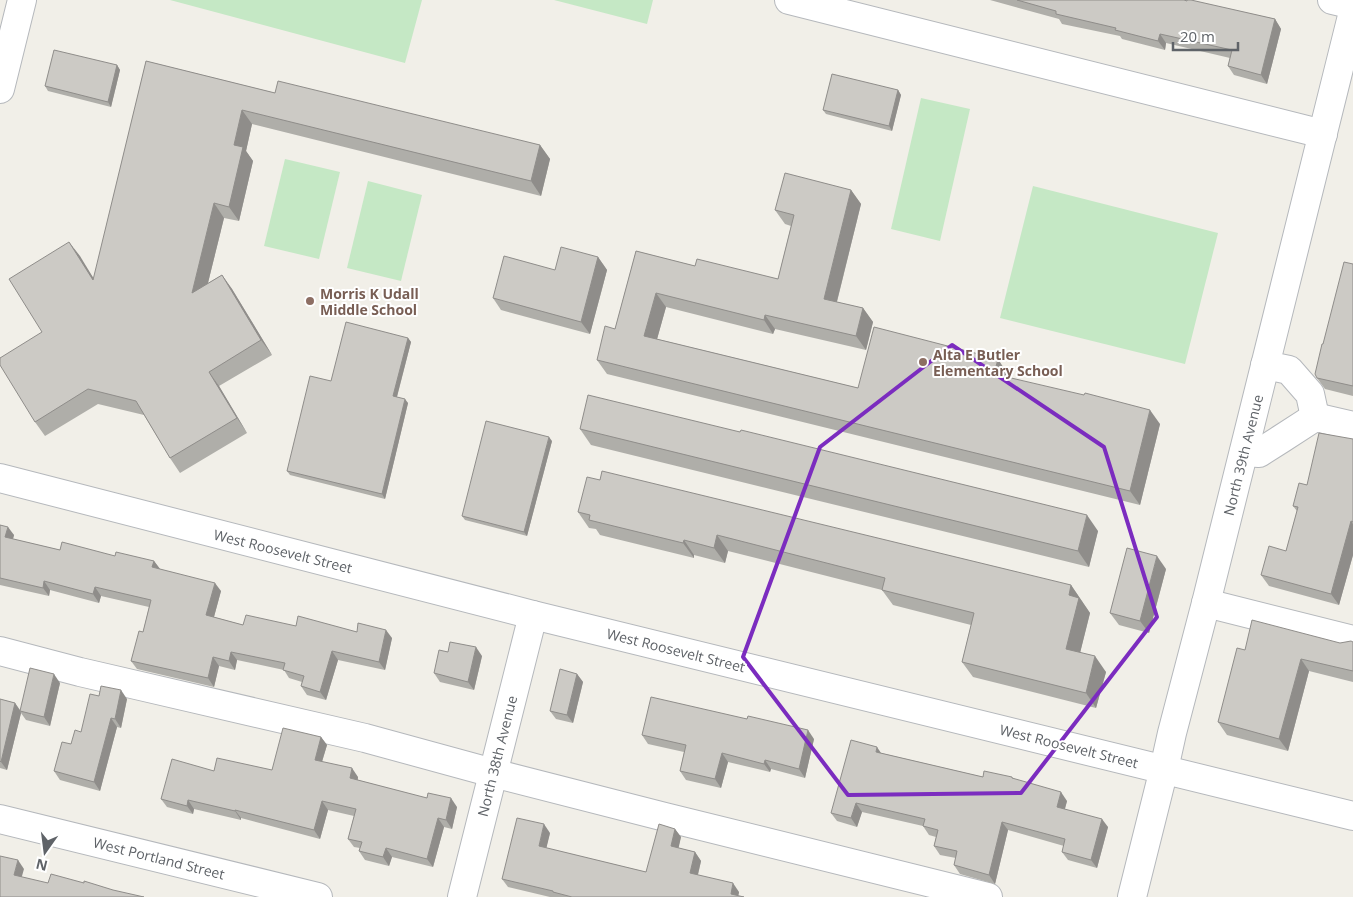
<svg xmlns="http://www.w3.org/2000/svg" width="1353" height="897" viewBox="0 0 1353 897" font-family="'Open Sans',sans-serif">
<style>
.green{fill:#c5e8c5}
.lines{fill:none;stroke-linecap:round;stroke-linejoin:round}
.minor-casing{stroke:#b5b8bc;stroke-width:30}
.minor{stroke:#fff;stroke-width:28}
.wall{fill:#afaea9}
.shaded-wall{fill:#8f8d8a}
.building{fill:#cccac5;stroke:#8f8d8a}
.marked{fill:none;stroke:#7b2cbf;stroke-width:4;stroke-linejoin:round}
.education-dot{fill:#8d6e63;stroke:#fff;stroke-width:2}
.labels{text-anchor:middle;dominant-baseline:central;stroke-width:4;stroke-linejoin:round;paint-order:stroke}
.education-label{font-size:14px;font-weight:bold;fill:#785e54;stroke:#fff;text-anchor:start}
.street-label{font-size:14px;fill:#5f6368;stroke:#fff}
</style>
<rect width="100%" height="100%" fill="#f1efe8"/>
<g class="green">
<polygon points="170,0 422,0 405,63"/>
<polygon points="554,0 653,0 647,24"/>
<polygon points="921,98 970,109 940,241 891,229"/>
<polygon points="285,159 340,172 319,259 264,246"/>
<polygon points="368,181 422,195 401,281 347,268"/>
<polygon points="1033,186 1218,233 1185,364 1000,318"/>
</g>
<g class="lines">
<defs>
<g id="minor">
<polyline points="789,0 1323,134"/>
<polyline points="1332,0 1353,5"/>
<polyline points="0,89 22,0"/>
<polyline points="1265,365 1289,370 1310,394 1315,417"/>
<polyline points="1244,452 1259,453 1281,439 1315,417 1353,426"/>
<polyline points="0,478 533,615 1353,816"/>
<polyline points="1206,603 1353,640"/>
<polyline points="0,651 80,672 365,738 493,773 665,817 988,897"/>
<polyline points="0,819 318,897"/>
<polyline points="462,897 533,615"/>
<polyline points="1132,897 1164,769 1172,733 1206,603 1353,12"/>
</g>
</defs>
<use href="#minor" class="minor-casing"/>
<use href="#minor" class="minor"/>
</g>
<g class="wall">
<polygon points="990,0 1184,0 1275,19 1281,29 1267,84 1234,75 1228,66 1230,58 1166,43 1165,50 1122,39 1120,36 1062,24 1059,19"/>
<polygon points="146,61 275,93 540,145 550,159 541,196 252,124 246,151 253,161 239,221 224,218 208,283 222,275 232,289 272,355 219,386 247,433 180,473 170,458 144,415 98,404 45,436 35,422 42,332 69,242 94,279"/>
<polygon points="117,65 120,70 111,107 48,91 45,86"/>
<polygon points="898,90 901,95 892,131 826,114 823,110"/>
<polygon points="851,190 861,204 837,302 863,308 873,322 866,350 775,329 773,334 666,307 657,339 858,388 1007,373 1006,377 1160,424 1140,505 607,374 597,360 615,329 636,251 695,266 778,279 791,226 785,224 775,210"/>
<polygon points="598,257 607,270 590,334 501,310 493,298 555,270"/>
<polygon points="1353,264 1353,396 1325,389 1317,378 1323,344"/>
<polygon points="408,338 411,342 397,397 408,403 385,499 290,475 287,471 331,381"/>
<polygon points="580,429 1098,531 1089,567 591,445"/>
<polygon points="1353,439 1353,555 1339,605 1269,586 1261,575 1286,551 1297,511 1293,506 1307,485"/>
<polygon points="552,441 527,536 465,520 462,516"/>
<polygon points="578,512 1071,585 1090,613 1080,653 1106,672 1096,708 973,677 962,662 971,625 893,605 882,590 728,551 725,563 694,555 694,558 600,535 596,529 589,528"/>
<polygon points="0,525 14,535 13,539 60,550 154,561 160,569 221,591 214,617 243,625 296,626 357,632 392,638 385,670 338,660 326,700 307,695 301,686 302,682 289,678 284,670 237,660 235,670 219,666 214,687 137,669 131,661 143,632 149,607 101,596 99,603 50,590 49,596 0,585 0,586"/>
<polygon points="1166,569 1149,633 1119,625 1110,613"/>
<polygon points="1353,642 1353,682 1309,671 1288,751 1227,735 1218,722 1245,650"/>
<polygon points="448,652 482,656 474,690 440,682 434,673"/>
<polygon points="577,674 583,682 573,723 556,719 550,711"/>
<polygon points="60,683 50,726 26,720 21,713 7,770 0,768 0,699 15,703 20,710"/>
<polygon points="99,696 127,699 121,728 117,727 100,791 60,780 54,771 71,744 81,732"/>
<polygon points="642,735 814,739 805,778 771,769 770,772 728,762 721,788 686,780 680,771 684,752 648,744"/>
<polygon points="321,737 327,745 322,762 358,777 358,780 457,807 452,829 444,827 433,867 392,857 389,866 365,860 359,851 360,848 354,847 348,839 354,816 328,810 320,839 241,818 241,820 194,809 193,814 167,807 161,799 214,771 272,770"/>
<polygon points="881,753 983,777 1012,777 1013,779 1067,801 1065,809 1108,827 1097,868 1068,860 1062,852 1064,846 1008,830 995,884 960,874 954,865 956,858 940,855 934,846 936,837 929,835 923,826 862,812 857,827 837,821 831,813"/>
<polygon points="675,829 681,837 678,848 695,852 701,861 698,875 739,892 738,896 744,897 550,897 508,887 502,879 550,833 546,848 646,872"/>
</g>
<g class="shaded-wall">
<polygon points="1275,19 1281,29 1267,84 1261,75"/>
<polygon points="1160,34 1166,43 1165,50 1158,41"/>
<polygon points="117,65 120,70 111,107 108,102"/>
<polygon points="898,90 901,95 892,131 889,126"/>
<polygon points="242,110 252,124 246,151 253,161 239,221 229,207 234,145"/>
<polygon points="540,145 550,159 541,196 531,181"/>
<polygon points="851,190 861,204 834,313 824,299"/>
<polygon points="214,203 224,218 202,307 192,293"/>
<polygon points="69,242 80,256 103,294 93,280"/>
<polygon points="598,257 607,270 590,334 581,322"/>
<polygon points="222,275 232,289 272,355 261,340"/>
<polygon points="656,293 666,307 654,350 644,336"/>
<polygon points="863,308 873,322 866,350 856,336"/>
<polygon points="765,315 775,329 773,334 764,320"/>
<polygon points="408,338 411,342 396,400 393,396"/>
<polygon points="998,359 1007,373 1004,388 994,374"/>
<polygon points="209,372 219,386 247,433 237,418"/>
<polygon points="405,399 408,403 385,499 382,494"/>
<polygon points="1150,410 1160,424 1140,505 1130,491"/>
<polygon points="549,437 552,441 527,536 524,532"/>
<polygon points="1087,515 1098,531 1089,567 1078,551"/>
<polygon points="1351,521 1353,524 1353,555 1339,605 1331,594"/>
<polygon points="8,527 14,535 11,546 5,537"/>
<polygon points="717,535 728,551 725,563 714,548"/>
<polygon points="684,540 694,555 694,558 683,543"/>
<polygon points="1157,556 1166,569 1149,633 1140,621"/>
<polygon points="154,561 160,569 152,567"/>
<polygon points="44,581 50,590 49,596 43,588"/>
<polygon points="215,583 221,591 212,624 206,615"/>
<polygon points="1071,585 1090,613 1077,665 1066,649 1069,595"/>
<polygon points="95,587 101,596 99,603 93,594"/>
<polygon points="386,630 392,638 385,670 379,662"/>
<polygon points="476,647 482,656 474,690 468,682"/>
<polygon points="332,651 338,660 326,700 320,692"/>
<polygon points="231,652 237,660 235,670 229,661"/>
<polygon points="1095,656 1106,672 1096,708 1086,693"/>
<polygon points="213,657 219,666 214,687 208,678"/>
<polygon points="1301,659 1309,671 1288,751 1279,739"/>
<polygon points="54,674 60,683 50,726 44,717"/>
<polygon points="577,674 583,682 573,723 567,715"/>
<polygon points="121,690 127,699 121,728 115,719"/>
<polygon points="15,703 21,712 20,711 21,713 7,770 1,762"/>
<polygon points="111,718 117,727 100,791 94,782"/>
<polygon points="808,730 814,739 805,778 799,769"/>
<polygon points="321,737 327,745 320,768 315,760"/>
<polygon points="877,747 883,756 876,752"/>
<polygon points="722,753 728,762 721,788 715,779"/>
<polygon points="765,760 771,769 770,772 764,764"/>
<polygon points="352,768 358,777 356,787 350,778"/>
<polygon points="1061,792 1067,801 1063,815 1057,807"/>
<polygon points="451,798 457,807 452,829 446,820"/>
<polygon points="188,800 194,809 193,814 187,806"/>
<polygon points="322,801 328,810 320,839 314,830"/>
<polygon points="856,803 862,812 857,827 851,818"/>
<polygon points="235,810 241,818 241,820 235,811"/>
<polygon points="438,818 444,827 433,867 427,859"/>
<polygon points="1102,819 1108,827 1097,868 1091,860"/>
<polygon points="1002,822 1008,830 995,884 989,875"/>
<polygon points="544,824 550,833 545,854 539,846"/>
<polygon points="675,829 681,837 677,855 671,846"/>
<polygon points="386,848 392,857 389,866 383,857"/>
<polygon points="695,852 701,861 696,882 690,873"/>
<polygon points="18,860 24,869 20,883 14,875"/>
<polygon points="733,883 739,892 738,897 731,894"/>
</g>
<g class="building">
<polygon points="1017,0 1184,0 1187,1 1187,0 1191,0 1275,19 1261,75 1228,66 1232,50 1160,34 1158,41 1115,30 1116,28 1056,14 1056,11"/>
<polygon points="54,50 117,65 108,102 45,86"/>
<polygon points="146,61 275,93 278,81 540,145 531,181 242,110 234,145 243,147 229,207 214,203 192,293 222,275 261,340 209,372 237,418 170,458 136,401 88,389 35,422 0,365 0,358 42,332 9,279 69,242 93,280"/>
<polygon points="832,74 898,90 889,126 823,110"/>
<polygon points="785,173 851,190 824,299 863,308 856,336 765,315 764,320 656,293 644,336 858,388 874,327 998,359 994,374 1084,395 1085,393 1150,410 1130,491 597,360 605,326 615,329 636,251 695,266 697,259 778,279 794,215 775,210"/>
<polygon points="561,247 598,257 581,322 493,298 504,256 555,270"/>
<polygon points="1344,262 1353,264 1353,386 1317,378 1315,374 1322,344 1323,344"/>
<polygon points="346,322 408,338 393,396 405,399 382,494 287,471 310,376 331,381"/>
<polygon points="588,395 740,432 741,430 1087,515 1078,551 580,429"/>
<polygon points="486,421 549,437 524,532 462,516"/>
<polygon points="1319,433 1353,439 1353,522 1351,521 1331,594 1261,575 1269,546 1286,551 1298,507 1293,506 1299,483 1307,485"/>
<polygon points="602,471 1071,585 1069,595 1079,598 1066,649 1095,656 1086,693 962,662 974,613 882,590 885,578 717,535 714,548 684,540 683,543 589,520 590,515 578,512 587,477 600,480"/>
<polygon points="0,525 8,527 5,537 60,550 62,542 115,556 116,552 154,561 152,567 215,583 206,615 243,625 246,615 296,626 298,616 357,632 358,623 386,630 379,662 332,651 320,692 301,686 304,676 283,670 285,663 231,652 229,661 213,657 208,678 131,661 139,631 143,632 151,600 95,587 93,594 44,581 43,588 0,578"/>
<polygon points="1127,548 1157,556 1140,621 1110,613"/>
<polygon points="1252,620 1340,643 1351,641 1353,642 1353,671 1301,659 1279,739 1218,722 1237,648 1245,650"/>
<polygon points="450,642 476,647 468,682 434,673 439,650 448,652"/>
<polygon points="30,668 54,674 44,717 20,711"/>
<polygon points="560,669 577,674 567,715 550,711"/>
<polygon points="101,686 121,690 115,719 111,718 94,782 54,771 62,742 71,744 75,730 81,732 90,694 99,696"/>
<polygon points="651,697 747,719 748,716 808,730 799,769 765,760 764,764 722,753 715,779 680,771 686,745 642,735"/>
<polygon points="0,699 15,703 1,762 0,761"/>
<polygon points="283,728 321,737 315,760 352,768 350,778 427,798 428,793 451,798 446,820 438,818 427,859 386,848 383,857 359,851 362,842 348,839 356,809 322,801 314,830 235,810 235,811 188,800 187,806 161,799 172,759 214,771 217,758 272,770"/>
<polygon points="851,740 877,747 876,752 983,777 984,771 1012,777 1012,778 1061,792 1057,807 1102,819 1091,860 1062,852 1065,839 1002,822 989,875 954,865 957,851 934,846 938,830 923,826 925,819 856,803 851,818 831,813"/>
<polygon points="517,818 544,824 539,846 646,872 659,824 675,829 671,846 695,852 690,873 733,883 731,894 744,897 572,897 553,892 553,891 502,879"/>
<polygon points="0,856 18,860 14,875 48,883 51,874 84,883 84,881 113,890 144,897 0,897"/>
</g>
<path class="marked" d="M952 345 1104 447 1157 617 1021 793 848 795 743 657 820 447Z"/>
<g class="education-dot">
<circle cx="310" cy="301" r="5"/>
<circle cx="923" cy="362" r="5"/>
</g>
<g class="labels">
<g class="education-label">
<text x="320" y="293">Morris K Udall<tspan x="320" dy="16">Middle School</tspan></text>
<text x="933" y="354">Alta E Butler<tspan x="933" dy="16">Elementary School</tspan></text>
</g>
<g class="street-label">
<text transform="translate(1243 455) rotate(-76)">North 39th Avenue</text>
<text transform="translate(283 551) rotate(14)">West Roosevelt Street</text>
<text transform="translate(676 650) rotate(14)">West Roosevelt Street</text>
<text transform="translate(1069 746) rotate(14)">West Roosevelt Street</text>
<text transform="translate(497 756) rotate(-76)">North 38th Avenue</text>
<text transform="translate(159 858) rotate(14)">West Portland Street</text>
</g>
</g>
<g transform="translate(45 852) rotate(194)" stroke="#ffffff" stroke-width="4" paint-order="stroke">
<path d="M0-4L9 19L0 12L-9 19Z" fill="#5f6368"/>
<text y="-8" font-size="14" font-weight="bold" text-anchor="middle" fill="#5f6368">N</text>
</g>
<path d="M1173 42v8h65v-8" fill="none" stroke="#5f6368" stroke-width="2.5"/>
<text x="1180" y="42" font-size="15" fill="#5f6368" stroke="#ffffff" stroke-width="4" paint-order="stroke">20 m</text>
</svg>
